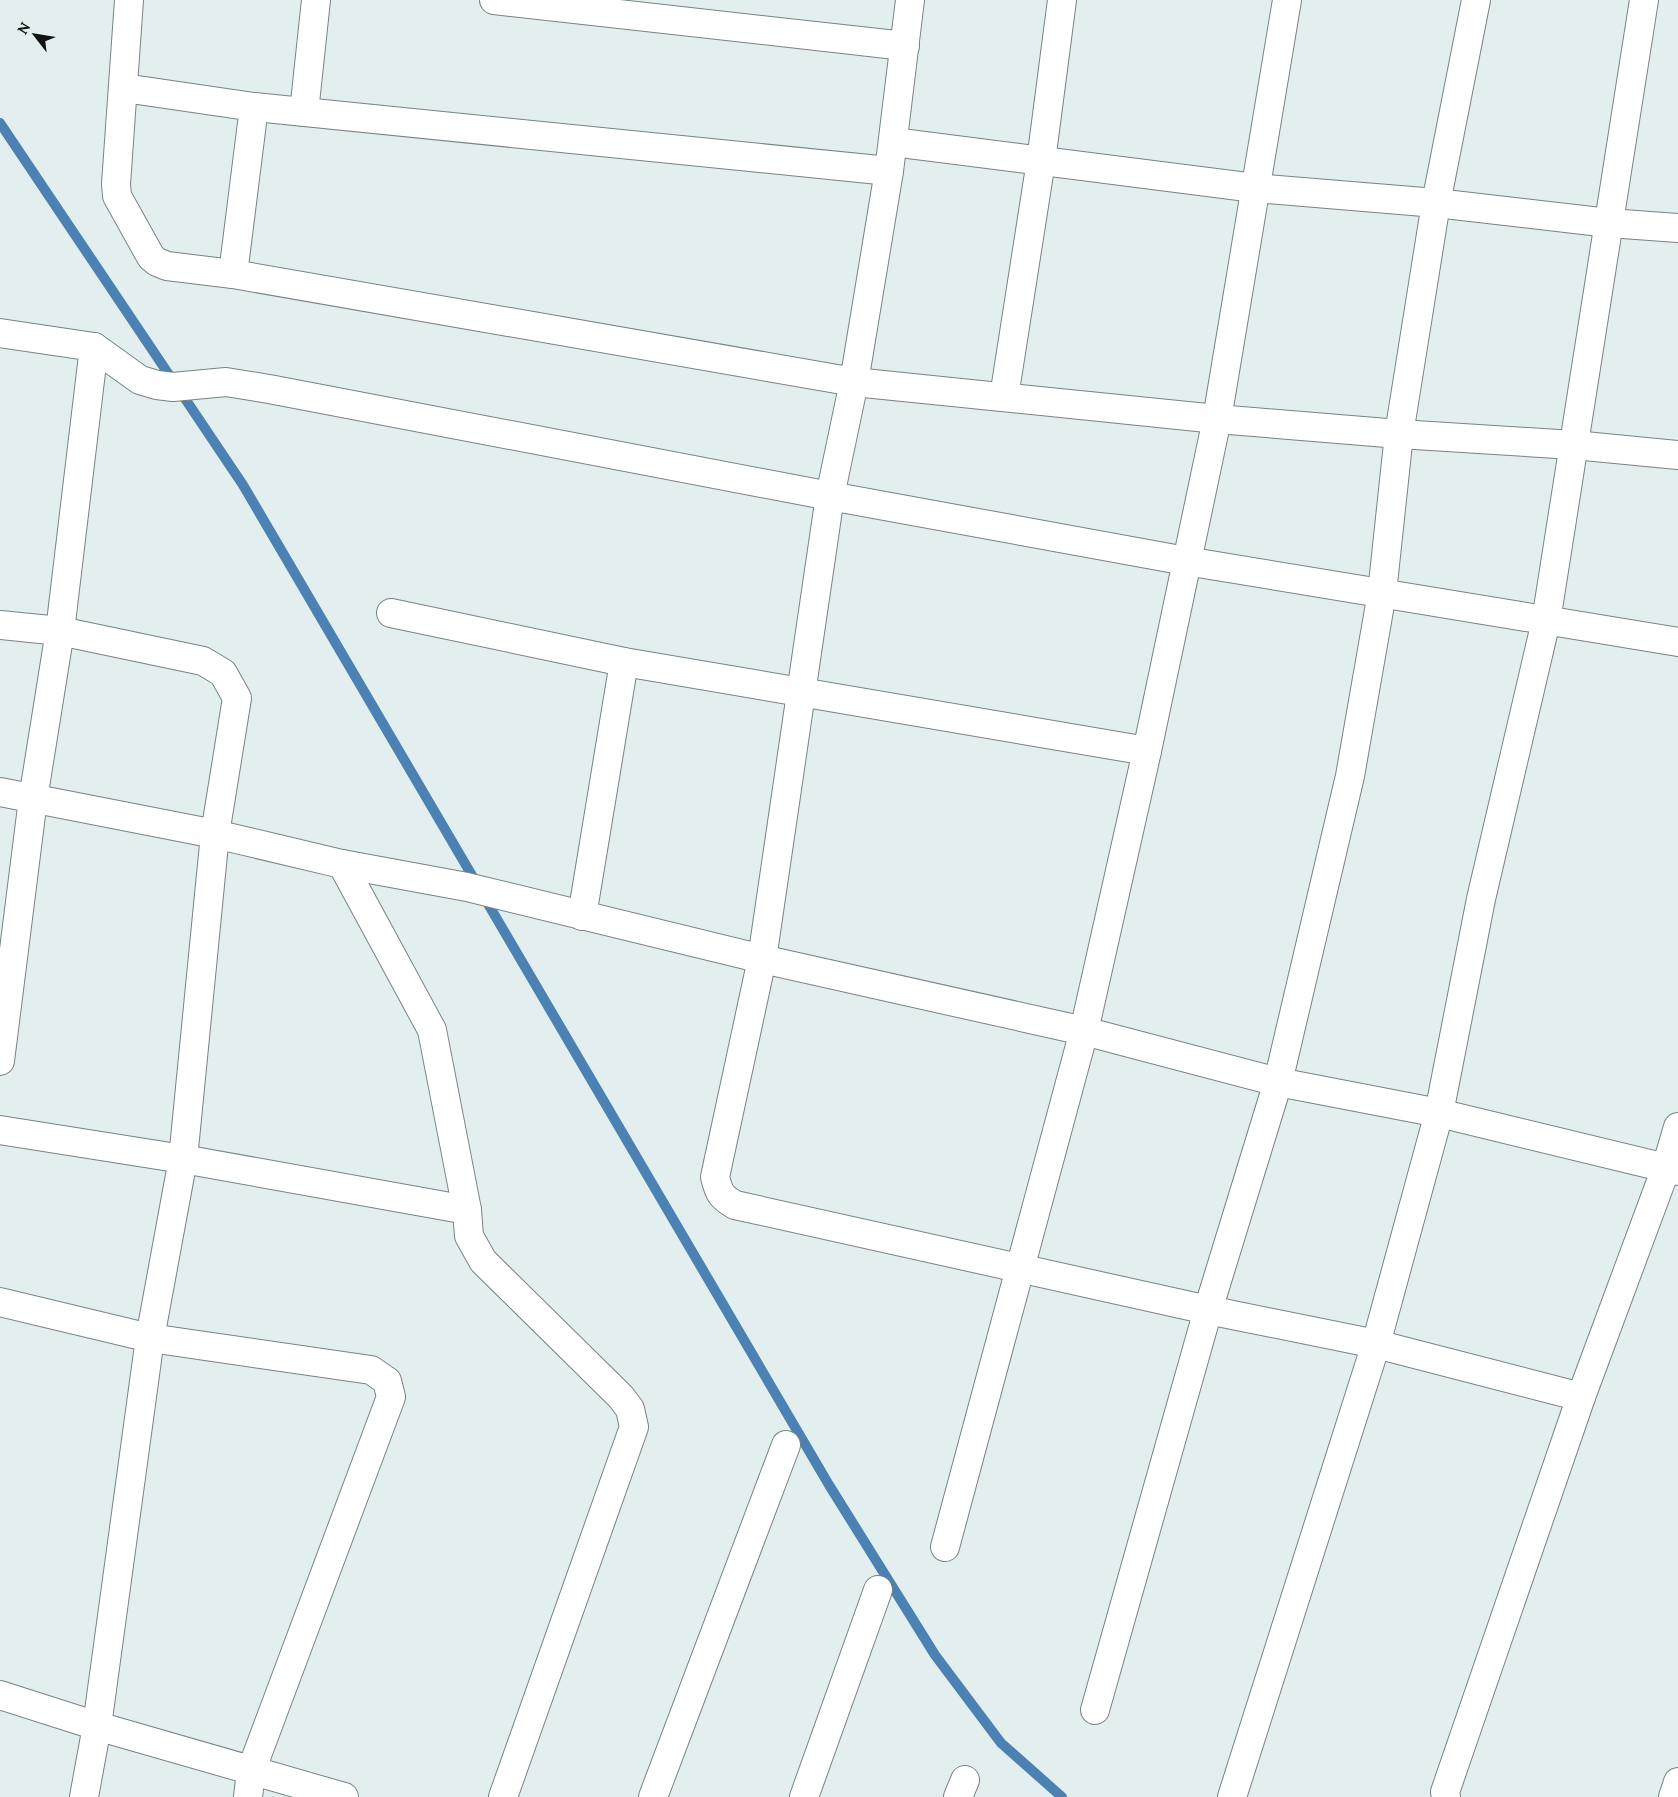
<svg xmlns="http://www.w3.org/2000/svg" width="1678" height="1797" viewBox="0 0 1678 1797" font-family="Lora,serif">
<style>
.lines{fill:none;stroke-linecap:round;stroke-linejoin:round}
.stream{stroke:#4c82b3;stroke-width:10}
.street-casing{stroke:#788383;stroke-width:30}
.secondary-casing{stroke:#788383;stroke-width:30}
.street{stroke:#fff;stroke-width:28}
.secondary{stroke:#fff;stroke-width:28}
</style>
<rect width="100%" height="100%" fill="#e3efef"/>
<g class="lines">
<g class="stream">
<polyline points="0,123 243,485 477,884"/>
<polyline points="484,897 829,1485 935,1655 1001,1743 1062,1797"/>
</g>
<defs>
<g id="street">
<polyline points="129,0 116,184 117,196 151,257 157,262 167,266 233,274 854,382 1217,419 1399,434 1574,445 1678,455"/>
<polyline points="494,0 905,46"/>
<path d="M910 0 889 171 854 382 830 496 762 959 715 1177C719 1193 721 1197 735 1205L1208 1310 1376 1344 1581 1397"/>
<polyline points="124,88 254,107 889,171"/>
<polyline points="304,112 316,0"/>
<polyline points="893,142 1255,188 1436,203 1609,223 1678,228"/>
<polyline points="233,274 254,107"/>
<polyline points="0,333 94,347 140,380 157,385 173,387 226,382 269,389 830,496 1186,561 1678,642"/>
<polyline points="1004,397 1041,161 1062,0"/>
<polyline points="391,613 624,662 1147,751"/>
<polyline points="0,625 60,631 203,661 223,673 237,698 215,834 183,1159 150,1338 97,1726 84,1797"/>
<polyline points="0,792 215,834 342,864 467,887 762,959 1084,1031 1278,1082 1439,1113 1678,1171"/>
<polyline points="342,864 432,1030 467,1210 469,1236 483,1261 621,1397 630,1409 634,1427 503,1797"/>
<polyline points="582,916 624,662"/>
<polyline points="0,1061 33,799 60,631 94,347"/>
<polyline points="0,1130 183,1159 467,1210"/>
<polyline points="0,1302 150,1338 371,1370 387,1381 391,1397 251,1771 248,1797"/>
<polyline points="945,1547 1084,1031 1147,751 1217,419 1287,0"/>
<polyline points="0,1695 97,1726 344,1797"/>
<polyline points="1095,1710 1208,1310 1278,1082 1350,776 1382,593 1399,434 1436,203 1476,0"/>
<polyline points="653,1797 786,1445"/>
<polyline points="804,1797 878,1590"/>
<polyline points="958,1797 965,1780"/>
<polyline points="1232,1797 1376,1344 1439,1113 1481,899 1546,621 1644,0"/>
<polyline points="1446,1797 1445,1792 1581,1397 1666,1168 1678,1127"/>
</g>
<polyline id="secondary" points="1673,1797 1678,1782"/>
</defs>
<use href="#street" class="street-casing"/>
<use href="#secondary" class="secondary-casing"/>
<use href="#street" class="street"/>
<use href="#secondary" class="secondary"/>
</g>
<g transform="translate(35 35) rotate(301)" stroke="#e3efef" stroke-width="4" paint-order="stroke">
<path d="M0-4L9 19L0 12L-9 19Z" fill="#0f1313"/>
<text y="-8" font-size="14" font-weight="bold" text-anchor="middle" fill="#0f1313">N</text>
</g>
</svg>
